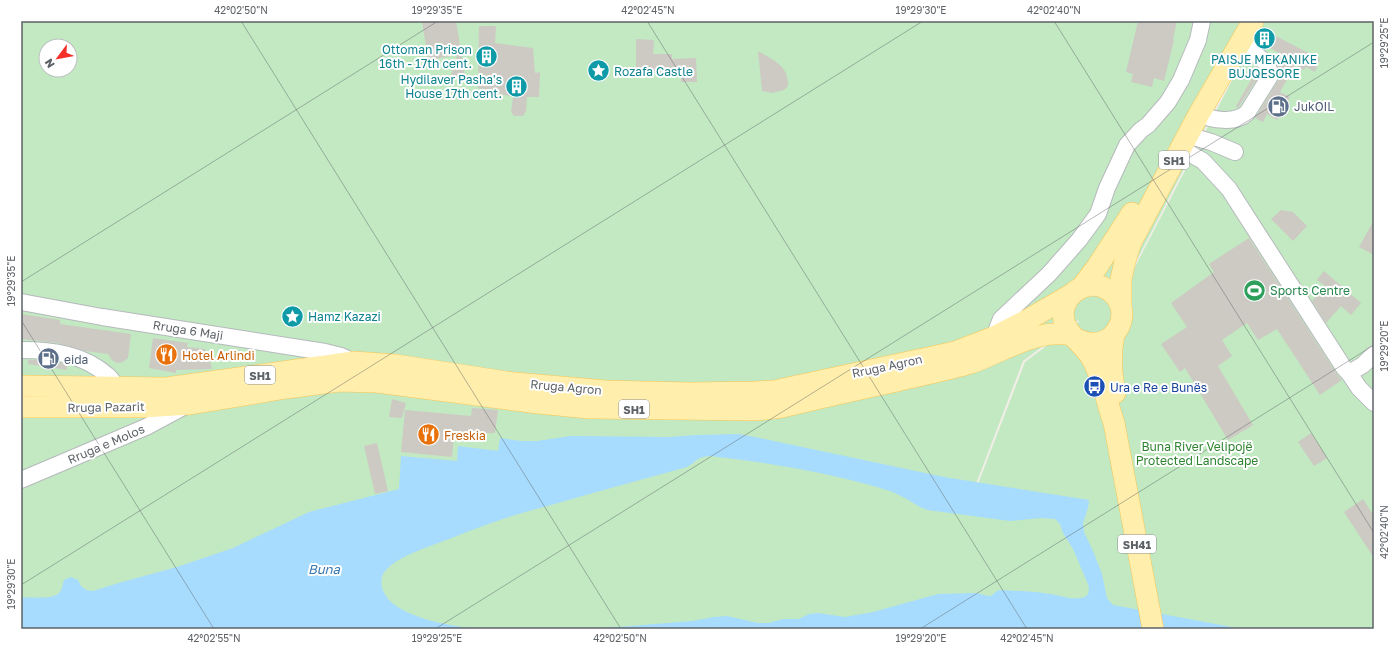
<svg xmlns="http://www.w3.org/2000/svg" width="1395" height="650" viewBox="0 0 1395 650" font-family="'Golos Text',sans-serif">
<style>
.green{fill:#c2e9c1;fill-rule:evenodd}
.water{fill:#a7dcff}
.building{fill:#cdcac4}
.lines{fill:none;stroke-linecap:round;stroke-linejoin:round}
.minor-casing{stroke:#b6b9bd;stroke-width:18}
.major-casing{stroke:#fac555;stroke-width:22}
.minor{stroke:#fff;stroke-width:16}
.major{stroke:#ffeeac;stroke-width:21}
.ticks{fill:none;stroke:#5d6267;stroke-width:1;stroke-opacity:0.45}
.labels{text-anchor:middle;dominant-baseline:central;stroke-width:4;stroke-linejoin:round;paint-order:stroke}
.shield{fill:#fff;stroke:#8e9195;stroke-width:1}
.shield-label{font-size:11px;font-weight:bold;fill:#5d6267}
.culture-label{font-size:12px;fill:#0d838f;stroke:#fff;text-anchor:end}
.service-label{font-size:12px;fill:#4e5e75;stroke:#fff;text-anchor:start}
.leisure-label{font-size:12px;fill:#27864d;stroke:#fff;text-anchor:start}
.street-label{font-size:12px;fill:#5d6267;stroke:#fff}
.food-label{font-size:12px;fill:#c56008;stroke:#fff;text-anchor:start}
.transit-label{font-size:12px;fill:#164399;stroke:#fff;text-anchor:start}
.park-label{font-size:12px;fill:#2f8330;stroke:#fff}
.water-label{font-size:13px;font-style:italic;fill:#3a78af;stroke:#fff}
.neatline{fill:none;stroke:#5d6267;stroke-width:1.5}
.ticks-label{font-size:10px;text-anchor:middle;fill:#5d6267}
</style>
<rect width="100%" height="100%" fill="#f0eee6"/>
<path class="green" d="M21 21H1260L1125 283 1124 288 1263 21H1374V629H988L974 593H972L984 629H21ZM46 46H70V70H46ZM1078 320 1079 322 1025 362 978 484H976L1023 361Z"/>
<path class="water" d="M738 434 755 437 944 477 1089 500 1088 508 1083 523 1084 532 1093 551 1102 574 1107 598 1113 605 1243 629H593L692 621 714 617 727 616 758 623H769L783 619H799L809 614 818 613 845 617 873 612 938 594 977 593 988 596H991L997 591 999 590C1016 591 1033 591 1050 594 1059 595 1071 600 1081 598 1089 597 1090 591 1088 584L1073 549 1063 533 1060 524 1055 519 1041 518 1010 521 928 510C917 507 912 501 901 496 892 491 880 488 870 485 818 471 764 462 710 456 694 457 696 464 684 468 642 479 600 491 558 503 540 508 521 513 503 519 484 525 467 532 449 539 431 546 398 556 386 570 377 580 382 593 391 602 411 620 459 628 486 629H21V598C32 596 52 601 60 592 62 589 63 583 64 580L71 577 78 580 81 586 86 590 93 591 122 582 177 567 233 548 309 512 399 489 401 456 457 461 458 446 498 451 500 438 521 441H537L571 436 669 437 697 435Z"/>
<g class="building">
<polygon points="422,21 456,21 466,82 451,75 457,55 428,60"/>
<polygon points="1138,21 1177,21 1173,39 1174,40 1164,81 1154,78 1152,87 1131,82 1133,74 1126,72"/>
<polygon points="479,26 496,26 495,43 533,48 535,73 540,72 539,97 527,97 526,111 523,116 514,116 511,112 513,97 478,88"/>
<polygon points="1264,30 1320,59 1315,72 1306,67 1304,70 1295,65 1280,92 1290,97 1277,120 1267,114 1263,122 1255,118 1278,81 1279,75 1275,61 1279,53 1257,41"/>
<polygon points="636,39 654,40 653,54 672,54 672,59 696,58 697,82 681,82 681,72 636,74"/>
<polygon points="758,51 775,61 781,66 786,73 788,82 788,86 784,90 772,93 762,91"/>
<polygon points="1258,68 1260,74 1238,108 1236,106"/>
<polygon points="1281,210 1293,212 1307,226 1293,241 1271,219"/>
<polygon points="1374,220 1374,255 1359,247"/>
<polygon points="1249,238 1336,373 1342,380 1320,395 1277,329 1258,340 1247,323 1222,340 1232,356 1218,366 1253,425 1228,440 1185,368 1180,372 1161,344 1187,327 1171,303 1214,272 1209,264"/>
<polygon points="1324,271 1361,303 1351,315 1341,306 1326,323 1312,301 1325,286 1317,280"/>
<polygon points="21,314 60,320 60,324 131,334 128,358 123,362 117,363 112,360 108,354 85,351 58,343 21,339"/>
<polygon points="153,338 188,343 187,347 205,349 206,357 210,361 212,369 176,370 176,373 149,368"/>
<polygon points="28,360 43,360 65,364 67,365 67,370 28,364"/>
<polygon points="392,399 406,403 402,418 389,417"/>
<polygon points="472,408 498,410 495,433 454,434 452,457 401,452 405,410 471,416"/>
<polygon points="1311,433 1327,458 1314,466 1298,442"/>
<polygon points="377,443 388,491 375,494 364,446"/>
<polygon points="1363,499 1374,516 1374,558 1344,512"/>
</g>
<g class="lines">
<defs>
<g id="minor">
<path d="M1199 114C1212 120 1235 124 1247 113L1270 76C1269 61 1261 60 1252 51 1249 47 1246 42 1242 38"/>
<polyline points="1187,135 1211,142 1235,152"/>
<polyline points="1180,148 1203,161 1229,189 1344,368 1349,373 1363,365 1374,354"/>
<polyline points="21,302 102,317 325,352 341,356 354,362"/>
<polyline points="994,337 1001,319 1049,274 1079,240 1098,214 1107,188 1127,145 1141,130 1148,125 1168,102 1181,80 1198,40 1202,21"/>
<path d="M21 350C52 350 84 354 108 376 112 379 114 384 117 388"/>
<polyline points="1349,373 1359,388 1374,403"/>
<polyline points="21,480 146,427 187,405"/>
</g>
<g id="major">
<polyline points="1081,288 1097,267 1132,213"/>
<polyline points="1121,307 1121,279 1125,261 1131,242 1199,114 1253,21"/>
<path d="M1114 334C1110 355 1111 371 1115 393"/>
<path d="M1076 339C1115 358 1139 308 1107 289 1084 276 1056 299 1065 324 1070 337 1084 345 1091 357 1103 377 1106 401 1114 423L1153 629"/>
<polyline points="21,386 166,388 354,362 396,365 506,382 606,391 690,393 754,392 774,391 955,352 994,337 1029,319 1072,294"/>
<path d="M21 407H143L190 404 286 388 339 381 377 382 538 403 589 408 757 410 782 407C820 398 859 389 897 381 922 375 947 370 971 363 1002 352 1037 328 1072 335"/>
</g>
</defs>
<use href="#minor" class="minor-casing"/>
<use href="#major" class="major-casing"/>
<use href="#minor" class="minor"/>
<use href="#major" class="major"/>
</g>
<path class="ticks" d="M241 21 621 629M647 21 1027 629M1054 21 1374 533M21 282 438 21M21 320 214 629M21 585 923 21M435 629 1374 42M920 629 1374 345"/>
<defs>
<symbol id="building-disc" viewBox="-11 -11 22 22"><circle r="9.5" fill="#0f9aa8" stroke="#fff"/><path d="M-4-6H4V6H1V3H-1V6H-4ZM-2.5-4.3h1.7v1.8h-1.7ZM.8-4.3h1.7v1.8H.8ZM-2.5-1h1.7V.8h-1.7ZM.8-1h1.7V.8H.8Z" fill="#fff"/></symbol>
<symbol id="sight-disc" viewBox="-11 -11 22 22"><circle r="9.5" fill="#0f9aa8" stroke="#fff"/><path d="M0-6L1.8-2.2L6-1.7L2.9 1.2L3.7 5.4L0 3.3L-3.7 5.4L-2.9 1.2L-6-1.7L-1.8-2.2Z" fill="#fff"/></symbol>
<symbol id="fuel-disc" viewBox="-11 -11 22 22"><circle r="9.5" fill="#5c6f8a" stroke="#fff"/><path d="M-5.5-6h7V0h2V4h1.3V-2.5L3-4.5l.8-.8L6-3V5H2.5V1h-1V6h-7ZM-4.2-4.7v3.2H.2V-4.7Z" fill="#fff"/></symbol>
<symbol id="stadium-disc" viewBox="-11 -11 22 22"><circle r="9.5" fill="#2e9e5b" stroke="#fff"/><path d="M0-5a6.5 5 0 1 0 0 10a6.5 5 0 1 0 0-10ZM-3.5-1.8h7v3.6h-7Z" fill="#fff"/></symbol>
<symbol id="restaurant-disc" viewBox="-11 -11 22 22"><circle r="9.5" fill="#e8710a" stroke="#fff"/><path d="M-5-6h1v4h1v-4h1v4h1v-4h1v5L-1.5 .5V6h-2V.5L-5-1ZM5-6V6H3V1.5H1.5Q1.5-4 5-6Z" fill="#fff"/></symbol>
<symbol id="bus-disc" viewBox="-11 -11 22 22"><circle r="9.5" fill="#1a4fb4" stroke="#fff"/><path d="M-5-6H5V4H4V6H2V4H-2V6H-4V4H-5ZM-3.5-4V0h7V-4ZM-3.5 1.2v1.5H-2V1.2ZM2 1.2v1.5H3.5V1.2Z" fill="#fff"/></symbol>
</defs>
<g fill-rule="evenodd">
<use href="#building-disc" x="1252" y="26" width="25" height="25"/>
<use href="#building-disc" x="474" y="44" width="25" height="25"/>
<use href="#sight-disc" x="586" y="58" width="25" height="25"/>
<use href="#building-disc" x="504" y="74" width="25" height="25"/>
<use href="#fuel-disc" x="1266" y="94" width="25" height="25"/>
<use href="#stadium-disc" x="1242" y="278" width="25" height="25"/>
<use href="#sight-disc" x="280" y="304" width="25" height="25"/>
<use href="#restaurant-disc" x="154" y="342" width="25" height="25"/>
<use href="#fuel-disc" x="36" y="346" width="25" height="25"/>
<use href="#bus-disc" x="1082" y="374" width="25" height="25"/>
<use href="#restaurant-disc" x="416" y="422" width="25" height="25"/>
</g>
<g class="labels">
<g class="shield">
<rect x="1159" y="151" width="30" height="18" rx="3"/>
<rect x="245" y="366" width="30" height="18" rx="3"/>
<rect x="619" y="400" width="30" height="18" rx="3"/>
<rect x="1118" y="535" width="38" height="18" rx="3"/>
</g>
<g class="shield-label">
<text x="1174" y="160">SH1</text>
<text x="260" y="375">SH1</text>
<text x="634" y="409">SH1</text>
<text x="1137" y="544">SH41</text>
</g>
<g class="culture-label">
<text x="472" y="49">Ottoman Prison<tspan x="472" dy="14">16th - 17th cent.</tspan></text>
<text x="1264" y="59" text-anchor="middle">PAISJE MEKANIKE<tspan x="1264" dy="14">BUJQESORE</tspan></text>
<text x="614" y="71" text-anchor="start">Rozafa Castle</text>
<text x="502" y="79">Hydilaver Pasha's<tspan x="502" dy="14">House 17th cent.</tspan></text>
<text x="308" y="316" text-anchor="start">Hamz Kazazi</text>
</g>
<g class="service-label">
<text x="1294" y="106">JukOIL</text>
<text x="64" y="359">eida</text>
</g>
<g class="leisure-label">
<text x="1270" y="290">Sports Centre</text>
</g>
<g class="street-label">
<text transform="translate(188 330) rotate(9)">Rruga 6 Maji</text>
<text transform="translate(887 366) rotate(-12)">Rruga Agron</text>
<text transform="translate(566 387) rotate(5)">Rruga Agron</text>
<text transform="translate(106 407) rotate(-1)">Rruga Pazarit</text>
<text transform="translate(106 444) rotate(-23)">Rruga e Molos</text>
</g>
<g class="food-label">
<text x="182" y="355">Hotel Arlindi</text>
<text x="444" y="435">Freskia</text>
</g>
<g class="transit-label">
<text x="1110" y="387">Ura e Re e Bunës</text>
</g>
<g class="park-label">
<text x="1197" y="446">Buna River Velipojë<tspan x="1197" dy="14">Protected Landscape</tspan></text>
</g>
<g class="water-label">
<text x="324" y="569">Buna</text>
</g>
</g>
<rect width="1395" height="650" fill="none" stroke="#ffffff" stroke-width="44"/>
<g transform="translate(58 58) rotate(238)"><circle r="19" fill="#ffffff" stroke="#bec0c2"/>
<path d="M0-3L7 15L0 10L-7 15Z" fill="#f43028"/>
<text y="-6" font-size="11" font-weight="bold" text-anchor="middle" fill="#5d6267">N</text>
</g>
<rect x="22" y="22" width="1351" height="606" class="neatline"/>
<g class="ticks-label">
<text x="241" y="14">42°02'50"N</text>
<text x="437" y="14">19°29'35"E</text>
<text x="648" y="14">42°02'45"N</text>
<text x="921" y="14">19°29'30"E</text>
<text x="1054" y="14">42°02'40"N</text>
<text transform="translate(1384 43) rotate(-90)" y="4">19°29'25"E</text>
<text transform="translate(11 281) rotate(-90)" y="4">19°29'35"E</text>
<text transform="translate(1384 346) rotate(-90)" y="4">19°29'20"E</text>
<text transform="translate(1384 532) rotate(-90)" y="4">42°02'40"N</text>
<text transform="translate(11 584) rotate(-90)" y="4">19°29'30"E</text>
<text x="214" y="642">42°02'55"N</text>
<text x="437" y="642">19°29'25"E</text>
<text x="620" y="642">42°02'50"N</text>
<text x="921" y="642">19°29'20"E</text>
<text x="1027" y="642">42°02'45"N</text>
</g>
</svg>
